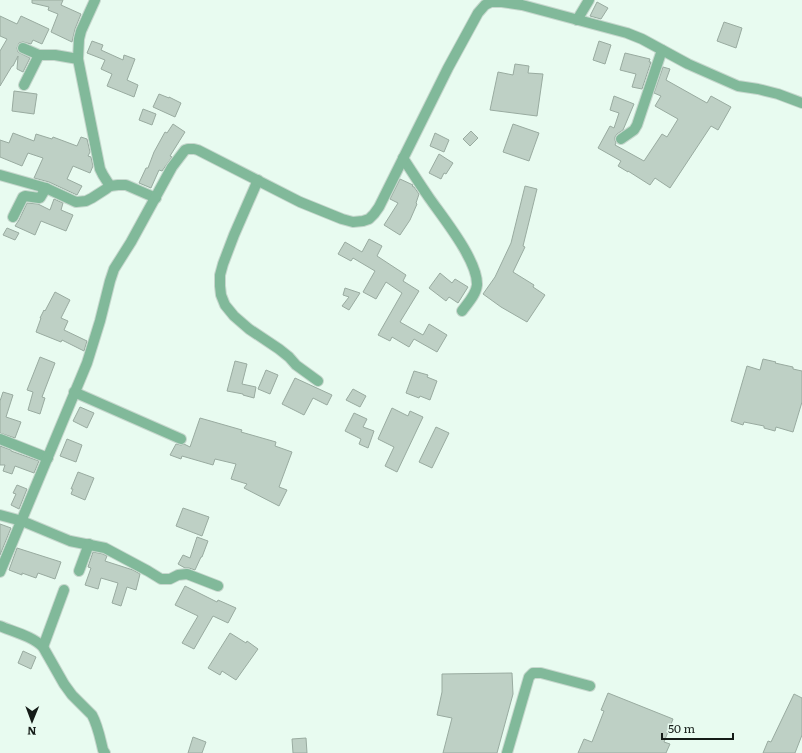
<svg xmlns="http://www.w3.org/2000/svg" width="802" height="753" viewBox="0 0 802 753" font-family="Literata,serif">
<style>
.building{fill:#bed0c5;stroke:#99aba0}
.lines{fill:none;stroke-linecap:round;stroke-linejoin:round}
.minor-casing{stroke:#c6d7cd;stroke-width:12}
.minor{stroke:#81b99a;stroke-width:10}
</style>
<rect width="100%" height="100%" fill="#e8fbf0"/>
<g class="building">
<polygon points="32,0 63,0 61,5 81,14 75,29 72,42 51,32 58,14 48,10 49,7 32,3"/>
<polygon points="597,2 608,8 601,19 590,16"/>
<polygon points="0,16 17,24 21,16 49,29 42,44 33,40 31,44 23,42 19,43 17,48 18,52 30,58 23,72 17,69 18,56 13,66 12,66 0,86 0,51 7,39 0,36"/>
<polygon points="724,22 742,28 736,48 717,41"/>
<polygon points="92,41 103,45 101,50 123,60 124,55 135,59 127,80 138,85 134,97 107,86 112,74 101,69 105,60 87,53"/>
<polygon points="599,41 611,45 605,64 593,60"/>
<polygon points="625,53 650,59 649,62 651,62 642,89 632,87 636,74 620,70"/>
<polygon points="515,64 529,66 528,73 543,74 537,116 490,110 498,72 513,75"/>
<polygon points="663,67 670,69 666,80 707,103 711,96 731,107 718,130 711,126 670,188 655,178 650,185 628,171 628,172 618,166 621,161 598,148 610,126 614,128 619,113 610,110 614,96 634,104 623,130 617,134 615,137 615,140 616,143 615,145 644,161 662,134 667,137 678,119 655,106 661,96 654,93"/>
<polygon points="14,91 37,94 34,114 12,111"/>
<polygon points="159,94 169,98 169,97 181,103 175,117 153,107"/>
<polygon points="143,109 156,114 152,125 139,120"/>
<polygon points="173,124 185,132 170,156 172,157 162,171 159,170 151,188 139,183 146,168 148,168 154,152 165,132 167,133"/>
<polygon points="513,124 539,133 529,161 503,152"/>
<polygon points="471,131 478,138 470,146 463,139"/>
<polygon points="13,133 34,141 36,134 52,139 53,137 77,146 81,137 87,139 90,152 88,156 91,157 93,166 90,173 73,166 67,179 82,186 77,195 49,182 34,178 43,158 28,153 22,166 0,157 0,140 9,143"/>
<polygon points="435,133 449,140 444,152 430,146"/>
<polygon points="439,154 453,163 446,174 444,173 441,179 429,173"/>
<polygon points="400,179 413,185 412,186 414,187 419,194 416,203 417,204 410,220 400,235 384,225 398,203 390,199"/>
<polygon points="525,186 537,189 523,246 525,247 513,272 534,285 533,287 545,295 527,322 501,307 483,294 495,277 511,243"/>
<polygon points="54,199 63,203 61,210 73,215 66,231 41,221 35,235 15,226 19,220 27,203 38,204 50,210"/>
<polygon points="7,228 19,233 15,240 3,235"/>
<polygon points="369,239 382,246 377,256 406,275 403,281 419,291 400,322 423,335 429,324 447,335 437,352 414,339 409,347 392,337 390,341 378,335 402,293 386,282 376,299 363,292 375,271 353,258 351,261 338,254 345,242 362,252"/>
<polygon points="440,273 452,283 455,279 468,287 458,303 449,297 446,301 429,288"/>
<polygon points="345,288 360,293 349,310 342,306 349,297 343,295"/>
<polygon points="55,292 70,300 61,318 68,321 64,330 87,341 84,351 62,340 61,342 36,332 41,318 40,318 44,310 45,311"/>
<polygon points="40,357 55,363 42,397 45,398 40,414 28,410 33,392 27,390"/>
<polygon points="763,359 776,362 775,363 793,367 793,369 802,371 802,402 793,432 776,427 775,431 764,428 764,426 744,422 743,425 731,421 747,366 760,370"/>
<polygon points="235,361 247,364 242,384 256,387 254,398 243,395 243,394 227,391"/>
<polygon points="266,370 278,375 270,394 258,389"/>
<polygon points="414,371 428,375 427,377 437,381 430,400 420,396 419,398 406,393"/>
<polygon points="295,378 332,395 327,405 313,398 304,415 282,404"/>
<polygon points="353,389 366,396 360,407 346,400"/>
<polygon points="3,392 13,395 6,417 21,422 15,438 0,433 0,401"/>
<polygon points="80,407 94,413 87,428 73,421"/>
<polygon points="392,408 408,416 410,411 423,417 397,472 385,466 394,447 378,439"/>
<polygon points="354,413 367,419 363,427 374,431 368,448 359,444 361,439 345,431"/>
<polygon points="200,418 242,430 241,432 276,442 275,446 292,452 279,487 287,490 279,506 244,488 247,484 231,479 236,464 215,459 213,465 182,456 181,459 170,455 176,444 181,445 184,444 190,447"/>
<polygon points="436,427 449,433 432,468 419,462"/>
<polygon points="67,439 82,445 76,462 60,456"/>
<polygon points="0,446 11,450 11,451 39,461 34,473 15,466 12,474 3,471 5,465 0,465"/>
<polygon points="78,472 94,478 85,500 71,494 73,489 71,489"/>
<polygon points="17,485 27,489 19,509 11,505 16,494 13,493"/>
<polygon points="183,508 209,517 202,536 176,526"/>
<polygon points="0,524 11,528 0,555"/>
<polygon points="197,537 208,541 202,557 201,557 195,570 189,568 185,568 178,564 183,555 190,558"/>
<polygon points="17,548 61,562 55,579 38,573 36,578 22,573 22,575 9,570"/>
<polygon points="93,552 103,554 107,556 105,561 133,570 140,574 136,590 127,587 121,606 112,603 118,583 101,578 98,589 85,585 91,568 88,567"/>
<polygon points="185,586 217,602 218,600 236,608 228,623 213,616 194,649 182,643 198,616 175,605"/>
<polygon points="230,633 246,643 247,641 258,649 236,680 222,671 220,675 208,668"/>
<polygon points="23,651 36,657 31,669 18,663"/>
<polygon points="512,673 513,694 497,753 443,753 452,718 437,715 442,692 442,674"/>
<polygon points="608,693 673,719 664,742 670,744 666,753 578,753 584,739 592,742 604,711 601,710"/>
<polygon points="794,694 802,698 802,735 795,753 763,753 768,741 771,742"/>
<polygon points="193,737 206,742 202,753 188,753"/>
<polygon points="306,738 307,753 293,753 292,739"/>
</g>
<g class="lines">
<defs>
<g id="minor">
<polyline points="95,0 81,31 79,39 78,59 100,169 103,175 110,186"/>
<polyline points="577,20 589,0"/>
<polyline points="23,48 39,55 55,55 78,59"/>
<polyline points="24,85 39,55"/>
<polyline points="621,139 634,130 637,125 662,50"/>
<path d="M403 158C412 172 421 186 430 199 444 219 478 261 477 285 476 295 467 304 462 311"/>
<polyline points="0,175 46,188 76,202 86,201 92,198 106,189 110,186 118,185 126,185 156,198"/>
<polyline points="258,180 234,235 223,264 220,275 220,286 221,295 225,305 234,316 249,329 279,349 289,357 296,365 318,381"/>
<polyline points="13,217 23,197 25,196 39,198 40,198 46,188"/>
<polyline points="74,392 181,439"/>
<polyline points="0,439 48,458"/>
<polyline points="0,515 22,521 70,541 105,548 148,571 161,579 170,579 178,575 187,574 218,586"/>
<polyline points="79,571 89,544"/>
<polyline points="0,572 87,363 100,321 110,281 114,269 131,242 172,167 185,150 188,149 194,149 198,150 300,202 342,219 353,222 363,221 369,219 374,214 379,207 448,68 478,13 485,5 491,2 502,2 522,5 627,33 642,39 688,64 738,86 758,89 778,94 802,103"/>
<path d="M0 626C14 632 32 636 43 647L64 684 72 695 92 715C98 726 100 738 103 750L105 753"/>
<polyline points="43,647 64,590"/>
<polyline points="507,753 529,677 533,673 541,673 590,686"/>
</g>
</defs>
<use href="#minor" class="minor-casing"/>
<use href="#minor" class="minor"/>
</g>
<g transform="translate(32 721) rotate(181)" stroke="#e8fbf0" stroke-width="3" paint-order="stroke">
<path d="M0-3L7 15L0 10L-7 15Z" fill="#151c18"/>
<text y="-6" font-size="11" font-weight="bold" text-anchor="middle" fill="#151c18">N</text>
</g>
<path d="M662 733v6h71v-6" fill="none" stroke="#151c18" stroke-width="2"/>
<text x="668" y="733" font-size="12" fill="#151c18" stroke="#e8fbf0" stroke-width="3" paint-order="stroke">50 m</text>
</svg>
